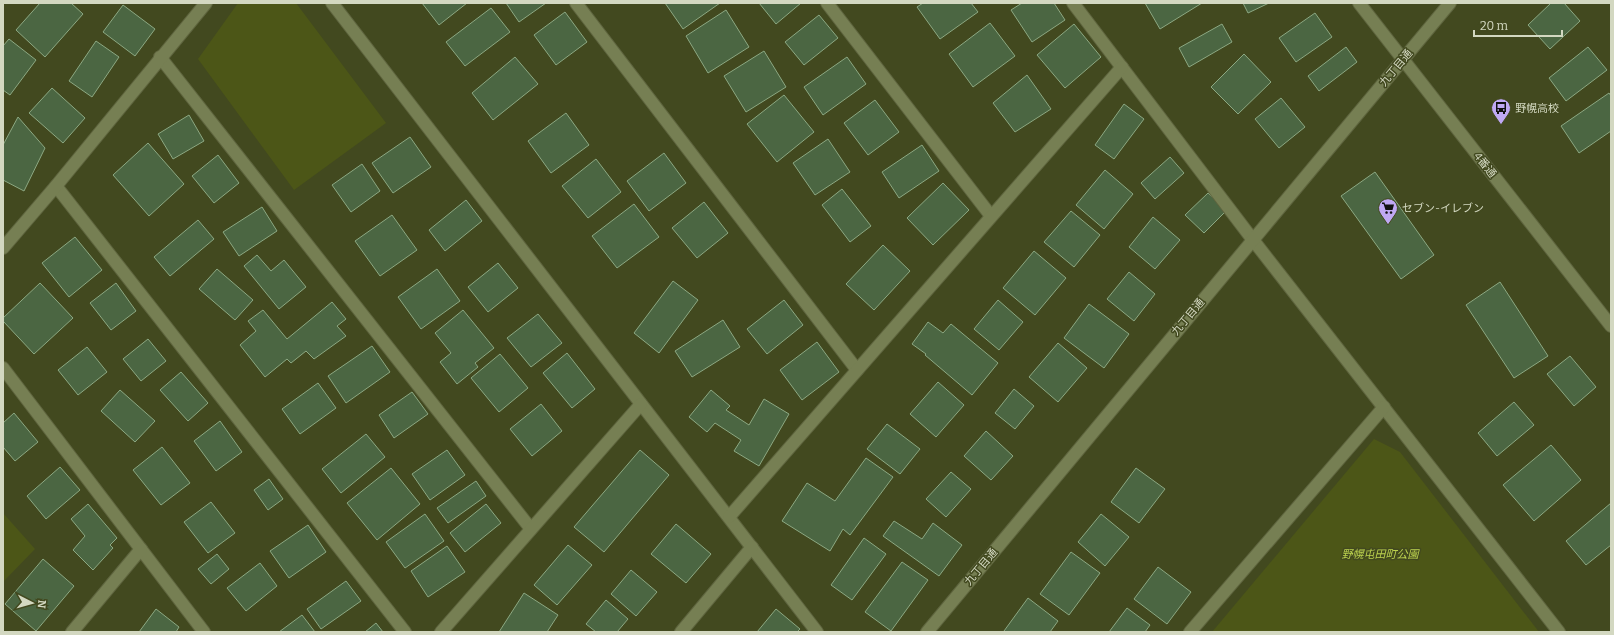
<svg xmlns="http://www.w3.org/2000/svg" width="1614" height="635" viewBox="0 0 1614 635" font-family="Bitter,'Noto Sans JP',serif">
<style>
.green{fill:#4c5617}
.building{fill:#4b6642;stroke:#8ca882}
.lines{fill:none;stroke-linecap:round;stroke-linejoin:round}
.street-casing{stroke:#5f653f;stroke-width:14}
.secondary-casing{stroke:#5f653f;stroke-width:14}
.street{stroke:#767f53;stroke-width:12}
.secondary{stroke:#767f53;stroke-width:12}
.labels{text-anchor:middle;dominant-baseline:central;stroke-width:3;stroke-linejoin:round;paint-order:stroke}
.street-label{font-size:11px;fill:#d3d8c1;stroke:#42491f}
.poi-label{font-size:11px;fill:#d3d8c1;stroke:#42491f;text-anchor:start}
.park-label{font-size:11px;font-style:italic;fill:#bcd24e;stroke:#42491f}
</style>
<rect width="100%" height="100%" fill="#42491f"/>
<g class="green">
<polygon points="238,3 296,3 386,123 294,190 198,59"/>
<polygon points="1374,439 1400,452 1539,632 1212,632"/>
<polygon points="3,513 35,549 3,582"/>
</g>
<g class="building">
<polygon points="40,3 71,3 83,14 45,57 16,30"/>
<polygon points="422,3 467,3 439,25"/>
<polygon points="506,3 546,3 519,22"/>
<polygon points="665,3 720,3 683,29"/>
<polygon points="759,3 801,3 776,24"/>
<polygon points="923,3 971,3 978,12 940,39 917,7"/>
<polygon points="1022,3 1054,3 1065,20 1032,42 1011,10"/>
<polygon points="1145,3 1202,3 1160,29"/>
<polygon points="1243,3 1269,3 1248,13"/>
<polygon points="1551,3 1564,3 1580,21 1550,49 1528,25"/>
<polygon points="123,5 155,29 135,56 103,32"/>
<polygon points="491,8 510,32 465,66 446,42"/>
<polygon points="726,10 749,47 708,73 686,36"/>
<polygon points="565,12 587,42 556,65 534,35"/>
<polygon points="1315,13 1332,37 1296,62 1279,38"/>
<polygon points="819,15 838,38 804,65 785,42"/>
<polygon points="990,23 1015,56 973,87 949,54"/>
<polygon points="1074,24 1101,57 1065,88 1037,55"/>
<polygon points="1222,24 1232,42 1189,67 1179,48"/>
<polygon points="9,39 36,60 10,95 3,90 3,46"/>
<polygon points="96,41 119,57 92,97 69,81"/>
<polygon points="1346,47 1357,62 1319,91 1308,76"/>
<polygon points="1588,47 1607,70 1566,101 1549,78"/>
<polygon points="764,51 786,87 746,112 724,76"/>
<polygon points="1244,54 1271,82 1238,114 1211,87"/>
<polygon points="515,57 538,84 493,120 472,93"/>
<polygon points="847,57 866,84 823,115 804,87"/>
<polygon points="1027,75 1051,109 1015,132 993,103"/>
<polygon points="52,88 85,118 63,143 29,113"/>
<polygon points="1609,93 1611,96 1611,131 1579,153 1561,126"/>
<polygon points="784,95 814,132 777,162 747,124"/>
<polygon points="1281,98 1305,127 1279,148 1255,119"/>
<polygon points="875,100 899,132 868,155 844,123"/>
<polygon points="1124,104 1144,119 1114,159 1095,145"/>
<polygon points="566,113 589,145 551,173 528,141"/>
<polygon points="189,115 204,141 173,159 158,134"/>
<polygon points="18,117 45,148 24,191 3,180 3,145"/>
<polygon points="410,137 431,167 393,193 372,163"/>
<polygon points="828,139 850,172 815,195 793,163"/>
<polygon points="148,143 184,184 149,216 113,175"/>
<polygon points="922,145 939,171 899,198 882,172"/>
<polygon points="664,153 686,183 649,211 627,181"/>
<polygon points="218,155 239,183 214,203 192,176"/>
<polygon points="1170,157 1184,173 1155,199 1141,183"/>
<polygon points="596,159 621,192 588,218 562,186"/>
<polygon points="362,164 380,191 351,212 332,185"/>
<polygon points="1105,170 1133,194 1104,229 1076,205"/>
<polygon points="1375,172 1434,255 1401,279 1341,196"/>
<polygon points="943,183 969,210 933,245 907,218"/>
<polygon points="842,189 871,226 850,242 822,205"/>
<polygon points="1208,193 1226,211 1204,233 1185,215"/>
<polygon points="466,200 482,221 445,251 429,230"/>
<polygon points="704,202 728,233 697,258 672,228"/>
<polygon points="634,204 659,237 617,268 592,236"/>
<polygon points="262,207 277,231 239,256 223,232"/>
<polygon points="1071,211 1100,235 1074,267 1044,242"/>
<polygon points="392,215 417,250 380,276 355,241"/>
<polygon points="1153,217 1180,240 1155,269 1129,247"/>
<polygon points="198,220 214,239 170,276 154,257"/>
<polygon points="75,237 102,270 69,297 42,263"/>
<polygon points="883,245 910,271 874,310 846,284"/>
<polygon points="1034,251 1066,278 1035,315 1003,288"/>
<polygon points="257,255 271,271 284,260 306,287 279,309 244,266"/>
<polygon points="498,263 518,288 488,312 468,287"/>
<polygon points="217,269 253,300 235,320 199,289"/>
<polygon points="437,269 460,301 421,329 398,297"/>
<polygon points="1129,272 1155,294 1134,321 1107,299"/>
<polygon points="673,281 698,300 659,353 634,333"/>
<polygon points="1500,282 1548,356 1514,378 1466,305"/>
<polygon points="40,283 73,318 34,354 3,321 3,318"/>
<polygon points="116,283 136,311 111,330 90,303"/>
<polygon points="784,300 803,325 767,354 747,329"/>
<polygon points="998,300 1023,322 999,350 974,329"/>
<polygon points="332,302 346,319 337,326 346,336 314,359 306,351 291,363 287,359 265,377 240,345 256,331 248,321 263,310 287,339"/>
<polygon points="1089,304 1129,334 1104,368 1064,338"/>
<polygon points="463,310 494,348 475,363 478,367 457,384 440,362 451,353 435,333"/>
<polygon points="538,314 562,343 531,367 507,338"/>
<polygon points="723,320 740,347 692,377 675,351"/>
<polygon points="928,322 943,333 951,324 998,363 972,395 925,355 926,354 912,344"/>
<polygon points="148,339 166,361 141,381 123,359"/>
<polygon points="817,342 839,372 802,400 780,370"/>
<polygon points="1058,343 1087,368 1058,402 1029,377"/>
<polygon points="372,346 390,372 346,403 328,376"/>
<polygon points="87,347 107,372 78,395 58,370"/>
<polygon points="567,353 595,389 572,408 543,373"/>
<polygon points="500,354 528,388 499,412 471,378"/>
<polygon points="1570,356 1596,387 1574,406 1547,374"/>
<polygon points="181,372 208,403 188,421 160,390"/>
<polygon points="938,382 964,405 936,437 910,414"/>
<polygon points="318,383 336,408 300,434 282,409"/>
<polygon points="1014,389 1034,406 1015,429 995,413"/>
<polygon points="120,390 155,421 135,442 101,411"/>
<polygon points="711,390 730,406 726,410 749,425 764,399 789,414 759,466 734,451 741,440 715,423 707,432 689,417"/>
<polygon points="412,392 428,414 394,438 379,415"/>
<polygon points="1514,402 1534,425 1497,456 1478,433"/>
<polygon points="541,404 562,431 532,456 510,429"/>
<polygon points="14,413 38,442 15,461 3,447 3,423"/>
<polygon points="220,421 242,452 216,471 194,441"/>
<polygon points="887,424 920,449 900,474 867,449"/>
<polygon points="986,431 1013,456 991,480 964,456"/>
<polygon points="366,434 385,457 341,493 322,469"/>
<polygon points="1551,445 1581,480 1534,521 1503,485"/>
<polygon points="162,447 190,483 161,505 133,470"/>
<polygon points="447,450 465,475 430,500 412,474"/>
<polygon points="640,450 669,475 604,552 574,527"/>
<polygon points="866,458 893,477 850,535 843,529 830,551 782,521 807,483 835,501"/>
<polygon points="60,467 80,490 46,519 27,496"/>
<polygon points="391,468 420,504 377,540 347,503"/>
<polygon points="1136,468 1165,489 1139,523 1111,502"/>
<polygon points="951,472 971,489 946,517 926,499"/>
<polygon points="269,479 283,499 268,510 254,490"/>
<polygon points="476,481 486,496 448,523 437,508"/>
<polygon points="211,502 235,533 208,553 184,522"/>
<polygon points="1611,503 1611,545 1586,565 1566,541"/>
<polygon points="88,504 117,538 110,545 113,548 93,570 73,550 85,536 71,519"/>
<polygon points="486,504 501,523 465,552 450,533"/>
<polygon points="425,514 444,541 405,568 386,542"/>
<polygon points="1101,514 1129,537 1105,566 1078,542"/>
<polygon points="894,521 922,539 933,523 962,545 939,576 883,536"/>
<polygon points="676,524 711,554 686,583 651,554"/>
<polygon points="308,525 326,552 289,578 270,551"/>
<polygon points="864,538 886,554 852,600 831,585"/>
<polygon points="568,545 592,565 557,605 534,585"/>
<polygon points="447,546 465,572 428,597 411,571"/>
<polygon points="1071,552 1100,573 1069,615 1040,594"/>
<polygon points="217,554 229,569 211,584 198,569"/>
<polygon points="43,559 74,586 36,631 5,604"/>
<polygon points="902,562 928,580 891,631 865,612"/>
<polygon points="260,563 277,586 246,611 227,588"/>
<polygon points="1158,567 1191,592 1167,624 1134,599"/>
<polygon points="631,570 657,592 636,616 611,594"/>
<polygon points="346,581 361,601 321,629 307,609"/>
<polygon points="524,593 558,615 547,632 499,632"/>
<polygon points="1028,598 1058,621 1050,632 1006,632 1004,631"/>
<polygon points="606,600 628,619 617,632 596,632 586,624"/>
<polygon points="1127,608 1150,625 1145,632 1109,632"/>
<polygon points="156,609 179,627 176,632 139,632"/>
<polygon points="776,609 800,629 797,632 757,632"/>
<polygon points="302,615 315,632 279,632"/>
<polygon points="376,623 383,632 365,632"/>
</g>
<g class="lines">
<defs>
<g id="street">
<polyline points="332,3 817,632"/>
<polyline points="576,3 857,370"/>
<polyline points="827,3 991,216"/>
<polyline points="1073,3 1253,240 1559,632"/>
<polyline points="160,57 531,529"/>
<polyline points="56,186 405,632"/>
<polyline points="3,248 56,186 206,3"/>
<polyline points="3,368 204,632"/>
<polyline points="729,517 1122,67"/>
<polyline points="72,632 141,549"/>
<polyline points="441,632 641,404"/>
<polyline points="681,632 752,547"/>
<polyline points="1190,632 1384,407"/>
</g>
<g id="secondary">
<polyline points="1359,3 1611,326"/>
<polyline points="927,632 1450,3"/>
</g>
</defs>
<use href="#street" class="street-casing"/>
<use href="#secondary" class="secondary-casing"/>
<use href="#street" class="street"/>
<use href="#secondary" class="secondary"/>
</g>
<defs>
<symbol id="bus-pin" viewBox="-11 -11 22 30"><path d="M0 17L-7.5 6A9.5 9.5 0 1 1 7.5 6Z" fill="#bfa8f4" stroke="#42491f"/><path d="M-5-6H5V4H4V6H2V4H-2V6H-4V4H-5ZM-3.5-4V0h7V-4ZM-3.5 1.2v1.5H-2V1.2ZM2 1.2v1.5H3.5V1.2Z" fill="#111"/></symbol>
<symbol id="supermarket-pin" viewBox="-11 -11 22 30"><path d="M0 17L-7.5 6A9.5 9.5 0 1 1 7.5 6Z" fill="#bfa8f4" stroke="#42491f"/><path d="M-6-5.5h2.5l.6 2H6L4.5 2H-2.5L-4.4-4H-6ZM-1.5 3.2a1.3 1.3 0 1 0 .1 0ZM3 3.2a1.3 1.3 0 1 0 .1 0Z" fill="#111"/></symbol>
</defs>
<g fill-rule="evenodd">
<use href="#bus-pin" x="1490" y="97" width="22" height="30"/>
<use href="#supermarket-pin" x="1377" y="197" width="22" height="30"/>
</g>
<g class="labels">
<g class="street-label">
<text transform="translate(1396 68) rotate(-50)">九丁目通</text>
<text transform="translate(1485 165) rotate(52)">4番通</text>
<text transform="translate(1188 317) rotate(-50)">九丁目通</text>
<text transform="translate(981 567) rotate(-50)">九丁目通</text>
</g>
<g class="poi-label">
<text x="1515" y="108">野幌高校</text>
<text x="1402" y="208">セブン-イレブン</text>
</g>
<g class="park-label">
<text x="1380" y="554">野幌屯田町公園</text>
</g>
</g>
<rect width="1614" height="635" fill="none" stroke="#d3d8c1" stroke-width="8"/>
<g transform="translate(32 603) rotate(96)" stroke="#42491f" stroke-width="3" paint-order="stroke">
<path d="M0-3L7 15L0 10L-7 15Z" fill="#d3d8c1"/>
<text y="-6" font-size="11" font-weight="bold" text-anchor="middle" fill="#d3d8c1">N</text>
</g>
<path d="M1474 30v6h88v-6" fill="none" stroke="#d3d8c1" stroke-width="2"/>
<text x="1480" y="30" font-size="12" fill="#d3d8c1" stroke="#42491f" stroke-width="3" paint-order="stroke">20 m</text>
</svg>
